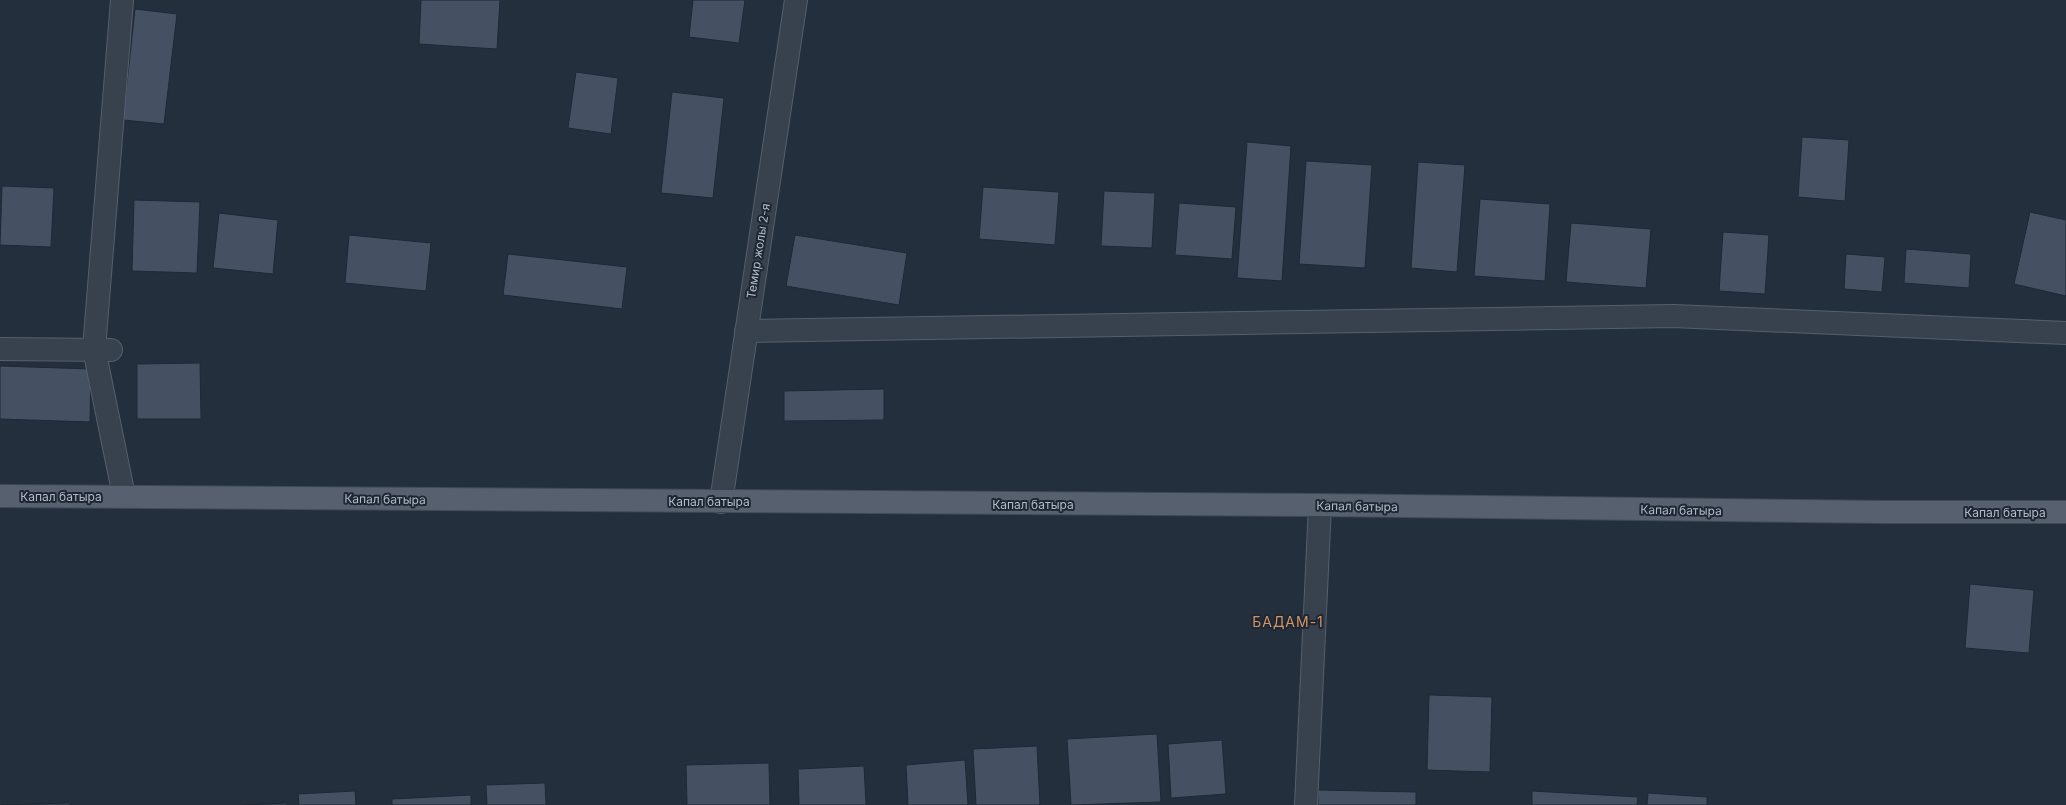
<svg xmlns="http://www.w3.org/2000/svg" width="2066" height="805" viewBox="0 0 2066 805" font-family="Inter,sans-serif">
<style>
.building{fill:#455162;stroke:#1f2835}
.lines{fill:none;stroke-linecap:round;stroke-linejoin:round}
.minor-casing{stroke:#565f6c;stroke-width:24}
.major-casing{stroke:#414a57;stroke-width:24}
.minor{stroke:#38414e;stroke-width:22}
.major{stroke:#56606e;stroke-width:22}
.labels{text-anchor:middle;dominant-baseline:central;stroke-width:4;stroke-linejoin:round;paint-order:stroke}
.street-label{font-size:12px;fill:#b4bcc9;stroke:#1d2633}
.quarter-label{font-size:14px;letter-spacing:1px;fill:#d59563;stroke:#1d2633}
</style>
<rect width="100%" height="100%" fill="#242f3e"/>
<g class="building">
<polygon points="421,0 500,0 497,49 419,44"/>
<polygon points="693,0 745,0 739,43 689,37"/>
<polygon points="135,9 177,14 164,124 123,120"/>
<polygon points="576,72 618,78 611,134 568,128"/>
<polygon points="672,92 724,98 713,198 661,193"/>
<polygon points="1802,137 1849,140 1845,201 1798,197"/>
<polygon points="1247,142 1291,146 1282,281 1237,278"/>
<polygon points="1306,161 1372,165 1365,268 1299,264"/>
<polygon points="1418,162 1465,165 1457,272 1411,268"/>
<polygon points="2,186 54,188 51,247 0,245"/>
<polygon points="983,187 1059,192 1055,245 979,239"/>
<polygon points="1104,191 1155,193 1152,248 1101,246"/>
<polygon points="1480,199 1550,204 1545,281 1474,276"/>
<polygon points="134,200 200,202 197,273 132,271"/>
<polygon points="1179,203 1236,207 1232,259 1175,255"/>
<polygon points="2030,212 2066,220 2066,296 2014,284"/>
<polygon points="219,213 278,220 273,274 213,268"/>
<polygon points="1571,223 1651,229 1646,288 1566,282"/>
<polygon points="1723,232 1769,235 1765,294 1719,291"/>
<polygon points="349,235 431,243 426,291 345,283"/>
<polygon points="795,235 907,253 899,305 786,286"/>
<polygon points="1906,249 1971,254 1969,288 1904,283"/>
<polygon points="508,254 627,267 622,309 503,295"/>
<polygon points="1846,254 1885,257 1882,292 1844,289"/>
<polygon points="200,363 201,419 137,419 137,364"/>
<polygon points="0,366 91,369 90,422 0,419"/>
<polygon points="884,389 884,420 784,421 784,391"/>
<polygon points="1970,584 2034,590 2029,653 1965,648"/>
<polygon points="1429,695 1492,697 1490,772 1427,770"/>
<polygon points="1157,734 1161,802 1071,805 1067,739"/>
<polygon points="1222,740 1226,794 1171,798 1168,744"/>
<polygon points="1037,746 1040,805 976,805 973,749"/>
<polygon points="965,760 968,805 908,805 906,765"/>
<polygon points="769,763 770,805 687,805 686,765"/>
<polygon points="864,766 866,805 799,805 798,769"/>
<polygon points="545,783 546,805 487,805 486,785"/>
<polygon points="1318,790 1416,792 1416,805 1318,805"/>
<polygon points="355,791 356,805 299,805 298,794"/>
<polygon points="1532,791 1638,797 1637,805 1532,805"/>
<polygon points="1648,793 1707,797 1707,805 1647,805"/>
<polygon points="471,795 471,805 392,805 392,799"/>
<polygon points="70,803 70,805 1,805"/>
<polygon points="287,803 287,805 243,805"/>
</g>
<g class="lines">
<defs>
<g id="minor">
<polyline points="122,0 94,349 124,496"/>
<polyline points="746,331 1673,316 2066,333"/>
<polyline points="0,349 111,350"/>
<polyline points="721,502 796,0"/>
<polyline points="1306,805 1320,505"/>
</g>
<polyline id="major" points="0,496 1320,505 1885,512 2066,512"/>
</defs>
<use href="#minor" class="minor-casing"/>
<use href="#major" class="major-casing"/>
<use href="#minor" class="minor"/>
<use href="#major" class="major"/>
</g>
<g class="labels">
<g class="street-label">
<text transform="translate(758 251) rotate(-81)">Темир жолы 2-я</text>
<text x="61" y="496">Капал батыра</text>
<text transform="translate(385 499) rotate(1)">Капал батыра</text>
<text x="709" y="501">Капал батыра</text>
<text x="1033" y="504">Капал батыра</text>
<text transform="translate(1357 506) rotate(1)">Капал батыра</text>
<text transform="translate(1681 510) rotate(1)">Капал батыра</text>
<text x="2005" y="512">Капал батыра</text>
</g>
<g class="quarter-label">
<text x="1288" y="621">БАДАМ-1</text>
</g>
</g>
</svg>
